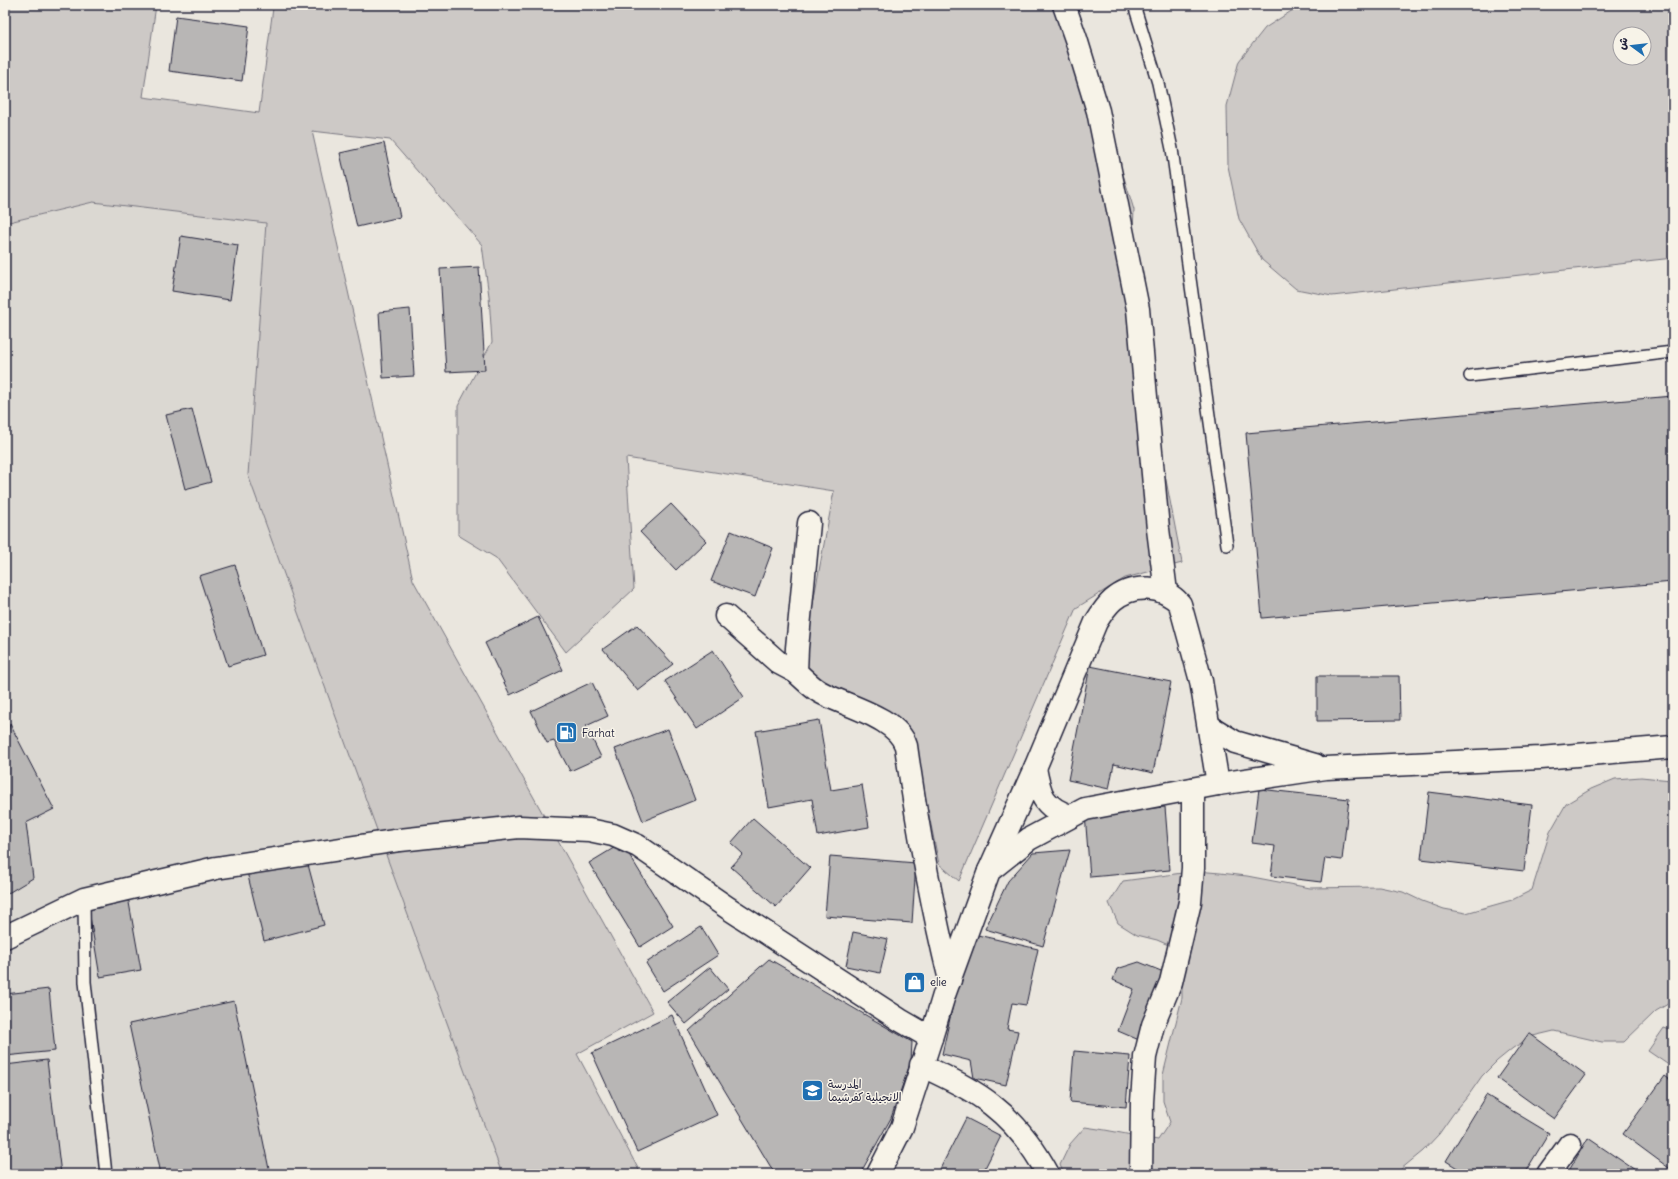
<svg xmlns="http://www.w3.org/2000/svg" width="1678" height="1179" viewBox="0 0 1678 1179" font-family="Delius,'Playpen Sans Arabic',sans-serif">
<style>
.built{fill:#dbd8d2}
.green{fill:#cdc9c6;stroke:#787680;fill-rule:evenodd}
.building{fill:#b8b6b5;stroke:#22223b}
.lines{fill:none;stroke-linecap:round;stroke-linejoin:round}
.service-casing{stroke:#22223b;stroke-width:14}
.minor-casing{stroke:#22223b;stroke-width:25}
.tertiary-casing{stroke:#22223b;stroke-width:25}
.service{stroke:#f7f3e8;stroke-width:11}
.minor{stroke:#f7f3e8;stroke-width:22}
.tertiary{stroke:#f7f3e8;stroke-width:22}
.labels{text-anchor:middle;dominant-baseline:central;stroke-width:3;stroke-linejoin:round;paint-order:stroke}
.poi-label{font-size:11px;fill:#22223b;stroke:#f7f3e8;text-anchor:start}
</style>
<rect width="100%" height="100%" fill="#eae6de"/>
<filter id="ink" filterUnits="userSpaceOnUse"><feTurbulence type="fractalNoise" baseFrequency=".025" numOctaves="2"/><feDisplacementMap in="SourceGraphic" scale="8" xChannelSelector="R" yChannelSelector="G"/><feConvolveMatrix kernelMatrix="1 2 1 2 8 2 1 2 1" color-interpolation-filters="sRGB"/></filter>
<g filter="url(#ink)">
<polygon class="built" points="93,202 266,223 248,475 502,1174 5,1174 5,223"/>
<g class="green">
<polygon points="5,5 156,5 143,97 259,113 273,8 251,5 1071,5 1134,210 1130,293 1182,563 1125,578 1076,608 959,881 939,864 913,737 800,672 834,491 626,458 634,589 566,652 496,558 458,535 458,406 492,342 489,296 482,245 390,140 312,131 413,580 653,1012 577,1054 641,1174 502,1174 248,475 266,223 93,202 5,223"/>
<path d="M1324 5H1673V258L1332 296 1296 289 1262 260 1239 219 1228 166 1227 106 1239 61 1265 28 1296 8ZM1620 34H1644V58H1620Z"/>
<path d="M1641 777 1671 780 1673 783V1001L1656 1011 1624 1042H1602L1554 1031 1533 1036 1513 1048 1497 1061 1482 1076 1468 1096 1453 1114 1439 1134 1423 1151 1395 1174H1064L1060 1165 1070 1144 1085 1127C1110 1130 1134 1136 1158 1140L1170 1122 1163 1101V1075L1182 998V951L1157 940 1137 935 1118 923 1109 903 1123 881 1197 871 1220 873 1247 876 1310 888 1379 887 1403 892 1422 901 1444 909 1466 913 1512 900 1532 890 1550 832 1566 804 1591 789 1615 779Z"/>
<polygon points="1664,1028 1673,1031 1673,1068 1648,1051"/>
</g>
<g class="building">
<polygon points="176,16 249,26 242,81 169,71"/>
<polygon points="384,143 400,217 357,227 340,153"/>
<polygon points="181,236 238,245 230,300 172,291"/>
<polygon points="479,267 485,370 446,372 440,269"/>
<polygon points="410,309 414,376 383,378 379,312"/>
<polygon points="1673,396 1673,582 1262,618 1246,433"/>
<polygon points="192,409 211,482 185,489 166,415"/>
<polygon points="671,504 706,541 676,570 640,532"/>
<polygon points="731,531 773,548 755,597 711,581"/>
<polygon points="235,565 263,655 228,666 199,576"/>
<polygon points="538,617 563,670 510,695 485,643"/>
<polygon points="637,625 673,664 638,691 603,649"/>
<polygon points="713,650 744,697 697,729 665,681"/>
<polygon points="1090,666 1171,682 1153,773 1114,764 1109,789 1068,780"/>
<polygon points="1317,676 1399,676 1400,720 1317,721"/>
<polygon points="592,682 608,716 586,726 601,757 570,771 554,741 547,743 531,711"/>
<polygon points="819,720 831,790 862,785 869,827 818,836 812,799 769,807 756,731"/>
<polygon points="10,724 54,809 26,823 33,878 5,895 5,746"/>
<polygon points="668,729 695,800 643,821 615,749"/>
<polygon points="1259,789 1349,799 1342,860 1325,858 1321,882 1271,876 1275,846 1252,843"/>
<polygon points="1429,792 1532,805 1524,871 1421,859"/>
<polygon points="1165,807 1170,870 1090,877 1085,814"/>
<polygon points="753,818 810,868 776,907 731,867 743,854 731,843"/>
<polygon points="622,843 673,926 640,947 589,863"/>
<polygon points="1070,850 1043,946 985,929 1008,881 1033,853"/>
<polygon points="830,856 916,863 912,923 825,916"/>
<polygon points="306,857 324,925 264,941 247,872"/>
<polygon points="128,897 141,970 100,977 88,904"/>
<polygon points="701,927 718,955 663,991 646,963"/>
<polygon points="853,932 888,939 880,973 846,966"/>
<polygon points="969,933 1038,949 1026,1005 1012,1003 1007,1029 1018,1031 1006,1085 974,1078 971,1061 942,1054"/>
<polygon points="769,959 912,1042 911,1061 891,1118 860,1174 775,1174 689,1031"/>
<polygon points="1139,962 1166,973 1139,1040 1118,1031 1134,989 1113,980 1117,969"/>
<polygon points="710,967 728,989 686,1024 667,1002"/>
<polygon points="49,989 55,1051 5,1056 5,994"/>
<polygon points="234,1001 270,1174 161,1174 129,1024"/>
<polygon points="672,1015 717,1115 637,1152 592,1053"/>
<polygon points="1529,1033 1586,1075 1554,1119 1497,1078"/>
<polygon points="1074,1051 1130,1056 1126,1107 1070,1102"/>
<polygon points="47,1060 61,1174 5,1174 5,1065"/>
<polygon points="1665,1076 1673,1082 1673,1171 1623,1134"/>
<polygon points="1486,1095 1549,1133 1524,1174 1467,1174 1446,1161"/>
<polygon points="966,1118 1001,1136 982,1174 945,1174 939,1171"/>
<polygon points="1588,1138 1641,1174 1567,1174"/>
</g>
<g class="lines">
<defs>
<g id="service">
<polyline points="1134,5 1158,83 1172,149 1227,545"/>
<polyline points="1470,376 1673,352"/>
<polyline points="84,899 85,982 106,1174"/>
</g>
<g id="minor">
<polyline points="1064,5 1076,39 1098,111 1138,309 1158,529 1166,592"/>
<path d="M809 523 797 648 796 672C804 679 811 687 820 692 845 706 897 717 906 746 917 824 931 903 950 980"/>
<polyline points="726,616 779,663 796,672"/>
<path d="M989 871 1035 768 1096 622C1101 614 1106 606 1113 600 1133 583 1163 585 1180 604L1201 681 1218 784"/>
<path d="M921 1065C945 1077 971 1088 992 1105 1015 1123 1034 1148 1048 1174"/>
<polyline points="878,1174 902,1127 931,1038"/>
<polyline points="1141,1174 1142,1102 1145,1057 1153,1025 1171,982 1190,902 1193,868 1193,789"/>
<polyline points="1548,1174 1570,1144"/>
</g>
<g id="tertiary">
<polyline points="1209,726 1235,742 1315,765"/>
<path d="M1035 768C1040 795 1043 807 1070 816"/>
<polyline points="5,937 84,899 216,868 400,840 519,827 589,830 613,835 638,846 728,908 900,1020 931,1038 944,995 989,871 1029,839 1085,809 1218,784 1326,768 1541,758 1673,747"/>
</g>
</defs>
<use href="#service" class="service-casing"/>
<use href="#minor" class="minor-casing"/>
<use href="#tertiary" class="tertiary-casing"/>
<use href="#service" class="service"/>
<use href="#minor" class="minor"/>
<use href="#tertiary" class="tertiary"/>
</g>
</g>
<defs>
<symbol id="fuel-square" viewBox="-11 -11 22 22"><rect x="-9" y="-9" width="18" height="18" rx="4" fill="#1f6fb2" stroke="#f7f3e8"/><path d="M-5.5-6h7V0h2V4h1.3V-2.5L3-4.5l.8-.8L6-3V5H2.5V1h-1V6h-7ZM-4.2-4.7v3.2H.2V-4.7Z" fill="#fff"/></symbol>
<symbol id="shop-square" viewBox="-11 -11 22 22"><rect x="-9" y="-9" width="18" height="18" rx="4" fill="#1f6fb2" stroke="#f7f3e8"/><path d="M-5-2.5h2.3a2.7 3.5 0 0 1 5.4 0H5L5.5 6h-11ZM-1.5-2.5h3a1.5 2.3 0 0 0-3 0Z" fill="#fff"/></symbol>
<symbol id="school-square" viewBox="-11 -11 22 22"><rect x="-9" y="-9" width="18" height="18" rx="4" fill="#1f6fb2" stroke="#f7f3e8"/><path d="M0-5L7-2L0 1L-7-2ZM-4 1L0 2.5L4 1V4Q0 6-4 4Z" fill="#fff"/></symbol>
</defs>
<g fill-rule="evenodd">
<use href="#fuel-square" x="554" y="720" width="25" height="25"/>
<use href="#shop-square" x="902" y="970" width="25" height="25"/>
<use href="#school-square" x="800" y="1078" width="25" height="25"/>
</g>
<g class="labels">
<g class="poi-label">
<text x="582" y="733">Farhat</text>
<text x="930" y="982">elie</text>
<text x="828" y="1084">المدرسة<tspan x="828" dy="13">الانجيلية كفرشيما</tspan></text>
</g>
</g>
<rect width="1678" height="1179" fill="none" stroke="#f7f3e8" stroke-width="20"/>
<rect x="10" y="10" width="1658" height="1159" fill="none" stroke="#22223b" stroke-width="1.5" filter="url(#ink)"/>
<g transform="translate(1632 46) rotate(285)"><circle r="19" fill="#f7f3e8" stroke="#a29fa3"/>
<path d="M0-3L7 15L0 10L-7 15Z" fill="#1f6fb2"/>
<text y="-6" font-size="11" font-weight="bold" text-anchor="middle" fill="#22223b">ش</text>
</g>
</svg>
